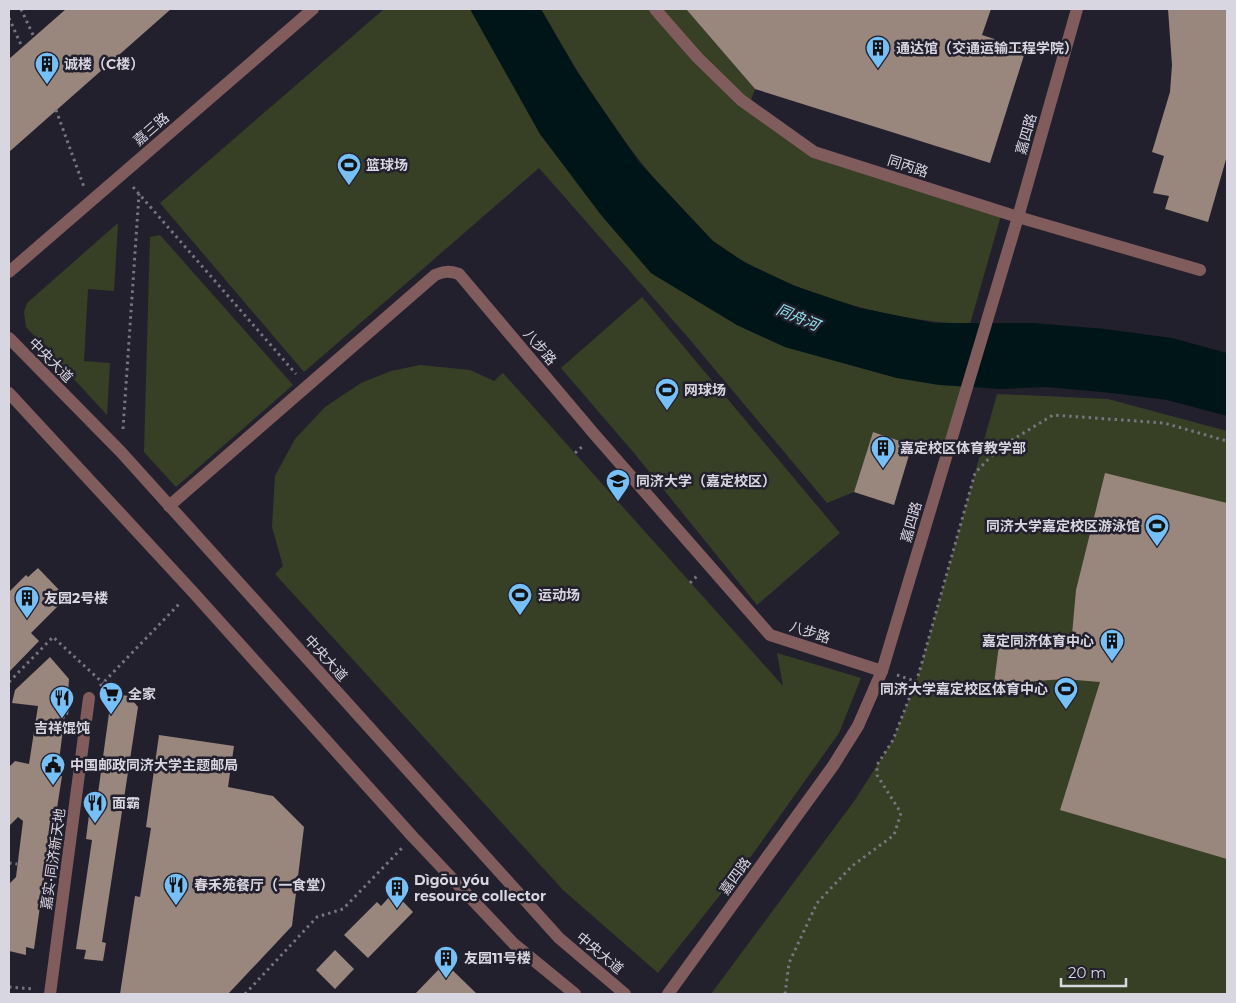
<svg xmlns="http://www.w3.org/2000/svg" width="1236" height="1003" viewBox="0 0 1236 1003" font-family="Montserrat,'Noto Sans SC',sans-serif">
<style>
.green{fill:#374025}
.water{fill:#001517}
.building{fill:#99867d}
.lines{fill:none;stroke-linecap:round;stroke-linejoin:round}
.path{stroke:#787581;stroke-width:3;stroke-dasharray:2.5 4;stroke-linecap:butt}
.minor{stroke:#815c5c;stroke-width:12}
.labels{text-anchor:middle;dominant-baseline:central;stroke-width:5;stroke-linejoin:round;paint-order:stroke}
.poi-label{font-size:14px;font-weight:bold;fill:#d8d6e0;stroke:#23202e;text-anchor:start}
.street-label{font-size:14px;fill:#d8d6e0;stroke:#23202e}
.water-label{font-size:15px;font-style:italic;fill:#91e4ea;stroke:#23202e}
</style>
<rect width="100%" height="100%" fill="#23202e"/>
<g class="green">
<polygon points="384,9 470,9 540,134 651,273 737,325 785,347 897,378 966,387 946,456 873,432 854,492 827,503 686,335 539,168 304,372 160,203"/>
<path d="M541 9H686L755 89 749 106 814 152 1002 212 970 324C889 322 780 291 714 242 697 229 681 209 667 193 617 137 578 74 541 9Z"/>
<polygon points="118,223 114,291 88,289 84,361 110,363 107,415 26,327 24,312 27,303"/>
<polygon points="160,235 293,385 176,487 144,452 150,237"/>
<polygon points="642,297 840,533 757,605 634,453 561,368"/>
<polygon points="420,365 470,370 494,381 503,373 783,686 777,653 861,678 839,733 752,855 658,973 563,890 275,574 283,566 272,527 275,476 295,439 325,407 361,383 391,371"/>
<polygon points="997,394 1108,399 1227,431 1227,994 711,994 855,800 893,740 919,673"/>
</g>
<polygon class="water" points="470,9 541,9 576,70 639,162 713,241 744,262 795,286 860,308 934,323 1033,323 1105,329 1172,338 1227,353 1227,416 1167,400 1112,393 1046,387 1002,389 939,385 897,378 785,347 737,325 651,273 601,215 540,134"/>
<g class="building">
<polygon points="66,9 171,9 9,152 9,59"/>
<polygon points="686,9 991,9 982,35 1026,49 990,163 755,89"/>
<polygon points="1168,9 1227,9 1227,156 1208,222 1165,209 1169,196 1153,193 1164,156 1152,152 1170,92 1172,65"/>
<polygon points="873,432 912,445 894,505 854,492"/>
<polygon points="1105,473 1227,503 1227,859 1060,810 1100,682 1064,679 994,684 1000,637 1071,646 1076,590"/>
<polygon points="38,568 63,594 56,601 59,605 31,633 39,641 9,672 9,592 26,575 28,577"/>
<polygon points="50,657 69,679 68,694 71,694 68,715 65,714 57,776 62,776 55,821 52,821 34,949 26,947 26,955 9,951 9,884 16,877 23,821 18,817 9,826 9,767 15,761 29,764 38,706 12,703 15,690"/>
<polygon points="121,695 129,696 138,707 102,942 106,943 103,961 84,959 86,950 76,949 92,840 86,839 90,807 96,808 110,706"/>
<polygon points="159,735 234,746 228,787 273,796 304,827 292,926 228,994 120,994 135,896 140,897 151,828 146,827"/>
<polygon points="394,892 413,912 368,958 344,935 377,902 381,906"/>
<polygon points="335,950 354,969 335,989 316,970"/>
<polygon points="445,963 477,994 415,994"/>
</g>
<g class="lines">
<g class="path">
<polyline points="21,9 34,37"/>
<polyline points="9,18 22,47"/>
<polyline points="56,110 84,187"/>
<polyline points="133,187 296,374"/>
<polyline points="123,429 139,194"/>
<polyline points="575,453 584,445"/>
<polyline points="690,583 697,576"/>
<polyline points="897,675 915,681"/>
<polyline points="9,682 53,637 103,683"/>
<polyline points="100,686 181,602"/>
<polyline points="9,863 17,864"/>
<polyline points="9,987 35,989"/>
<polyline points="245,994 317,917 343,909 402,848"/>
<polyline points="785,994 789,963 817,903 852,866 894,835 901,813 877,775 877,765 893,740 919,673 975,473 999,448 1053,415 1164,423 1227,441"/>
</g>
<g class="minor">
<polyline points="655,9 697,57 741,100 814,152 1018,217 1200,270"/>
<polyline points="9,272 313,9"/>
<polyline points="9,338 121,452 559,938 625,994"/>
<polyline points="9,393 192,591 413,837 514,944 575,994"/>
<path d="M169 506 435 275C444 271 450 271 459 274L595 435 770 635 882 671"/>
<polyline points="50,994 89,698"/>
<polyline points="668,994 833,766 858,726 882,671 1018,217 1077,9"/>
</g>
</g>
<defs>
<symbol id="building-pin" viewBox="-11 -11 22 30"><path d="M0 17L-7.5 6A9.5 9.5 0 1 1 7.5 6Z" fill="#75c0f6" stroke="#23202e"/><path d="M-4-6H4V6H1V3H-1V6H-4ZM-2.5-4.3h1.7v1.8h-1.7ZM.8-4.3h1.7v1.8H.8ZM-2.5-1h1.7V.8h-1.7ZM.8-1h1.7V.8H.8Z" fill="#111"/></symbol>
<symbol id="stadium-pin" viewBox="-11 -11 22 30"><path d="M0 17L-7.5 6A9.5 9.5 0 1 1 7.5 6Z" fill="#75c0f6" stroke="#23202e"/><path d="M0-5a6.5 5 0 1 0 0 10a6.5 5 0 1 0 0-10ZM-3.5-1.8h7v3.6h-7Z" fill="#111"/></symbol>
<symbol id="university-pin" viewBox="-11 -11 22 30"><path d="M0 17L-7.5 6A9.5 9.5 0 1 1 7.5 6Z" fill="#75c0f6" stroke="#23202e"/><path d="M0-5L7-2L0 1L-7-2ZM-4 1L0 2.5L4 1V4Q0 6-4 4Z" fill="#111"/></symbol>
<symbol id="supermarket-pin" viewBox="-11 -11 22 30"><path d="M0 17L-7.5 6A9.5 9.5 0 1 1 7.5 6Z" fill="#75c0f6" stroke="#23202e"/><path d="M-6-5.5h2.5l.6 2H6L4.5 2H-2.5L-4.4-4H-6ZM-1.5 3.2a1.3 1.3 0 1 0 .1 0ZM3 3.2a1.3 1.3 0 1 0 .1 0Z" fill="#111"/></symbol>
<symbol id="restaurant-pin" viewBox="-11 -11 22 30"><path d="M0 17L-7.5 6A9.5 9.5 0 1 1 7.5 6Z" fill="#75c0f6" stroke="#23202e"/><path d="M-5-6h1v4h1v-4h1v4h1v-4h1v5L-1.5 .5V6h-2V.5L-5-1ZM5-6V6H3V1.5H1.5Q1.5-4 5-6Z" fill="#111"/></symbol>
<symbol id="civic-pin" viewBox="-11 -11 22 30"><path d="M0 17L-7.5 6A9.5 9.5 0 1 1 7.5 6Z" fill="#75c0f6" stroke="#23202e"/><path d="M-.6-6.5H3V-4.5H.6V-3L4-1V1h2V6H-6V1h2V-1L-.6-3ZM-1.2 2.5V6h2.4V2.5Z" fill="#111"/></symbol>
</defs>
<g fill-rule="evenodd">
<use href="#building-pin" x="864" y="34" width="28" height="38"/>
<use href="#building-pin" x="33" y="50" width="28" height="38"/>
<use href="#stadium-pin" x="335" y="151" width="28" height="38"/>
<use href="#stadium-pin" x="653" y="376" width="28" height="38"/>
<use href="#building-pin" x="869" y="434" width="28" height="38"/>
<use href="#university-pin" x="604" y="467" width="28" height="38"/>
<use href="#stadium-pin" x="1143" y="512" width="28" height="38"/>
<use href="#stadium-pin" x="506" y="581" width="28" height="38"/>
<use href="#building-pin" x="13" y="584" width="28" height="38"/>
<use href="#building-pin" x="1098" y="627" width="28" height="38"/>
<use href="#stadium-pin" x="1052" y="675" width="28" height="38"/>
<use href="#supermarket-pin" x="97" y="680" width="28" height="38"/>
<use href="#restaurant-pin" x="48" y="684" width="28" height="38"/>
<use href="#civic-pin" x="39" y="751" width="28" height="38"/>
<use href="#restaurant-pin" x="81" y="789" width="28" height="38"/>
<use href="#restaurant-pin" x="162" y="871" width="28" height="38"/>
<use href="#building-pin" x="383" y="874" width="28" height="38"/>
<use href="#building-pin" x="432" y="944" width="28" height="38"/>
</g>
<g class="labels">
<g class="poi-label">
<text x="896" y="48">通达馆（交通运输工程学院）</text>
<text x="64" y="64">诚楼（C楼）</text>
<text x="366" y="165">篮球场</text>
<text x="684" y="390">网球场</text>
<text x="900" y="448">嘉定校区体育教学部</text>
<text x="636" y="481">同济大学（嘉定校区）</text>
<text x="1140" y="526" text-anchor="end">同济大学嘉定校区游泳馆</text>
<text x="538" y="595">运动场</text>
<text x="44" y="598">友园2号楼</text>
<text x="1094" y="641" text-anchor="end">嘉定同济体育中心</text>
<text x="1048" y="689" text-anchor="end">同济大学嘉定校区体育中心</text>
<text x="128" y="694">全家</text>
<text x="62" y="728" text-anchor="middle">吉祥馄饨</text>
<text x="70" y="765">中国邮政同济大学主题邮局</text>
<text x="112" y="803">面霸</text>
<text x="414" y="880">Dìgōu yóu<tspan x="414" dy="16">resource collector</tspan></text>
<text x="194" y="885">春禾苑餐厅（一食堂）</text>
<text x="464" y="958">友园11号楼</text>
</g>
<g class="street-label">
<text transform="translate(151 129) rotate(-41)">嘉三路</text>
<text transform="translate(1026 134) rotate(-74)">嘉四路</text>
<text transform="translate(908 166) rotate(18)">同丙路</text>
<text transform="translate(540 347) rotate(50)">八步路</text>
<text transform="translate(51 360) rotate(45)">中央大道</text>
<text transform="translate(911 522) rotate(-74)">嘉四路</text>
<text transform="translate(810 632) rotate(18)">八步路</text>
<text transform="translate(326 658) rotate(48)">中央大道</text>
<text transform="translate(53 859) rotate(-82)">嘉实•同济新天地</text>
<text transform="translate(735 876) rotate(-54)">嘉四路</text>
<text transform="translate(600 953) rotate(40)">中央大道</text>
</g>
<g class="water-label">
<text transform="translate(798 317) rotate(23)">同舟河</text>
</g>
</g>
<rect width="1236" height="1003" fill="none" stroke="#d8d6e0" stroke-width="20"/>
<path d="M1061 978v8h65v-8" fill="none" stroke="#d8d6e0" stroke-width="2.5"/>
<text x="1068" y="978" font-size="15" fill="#d8d6e0" stroke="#23202e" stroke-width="4" paint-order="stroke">20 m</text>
</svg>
